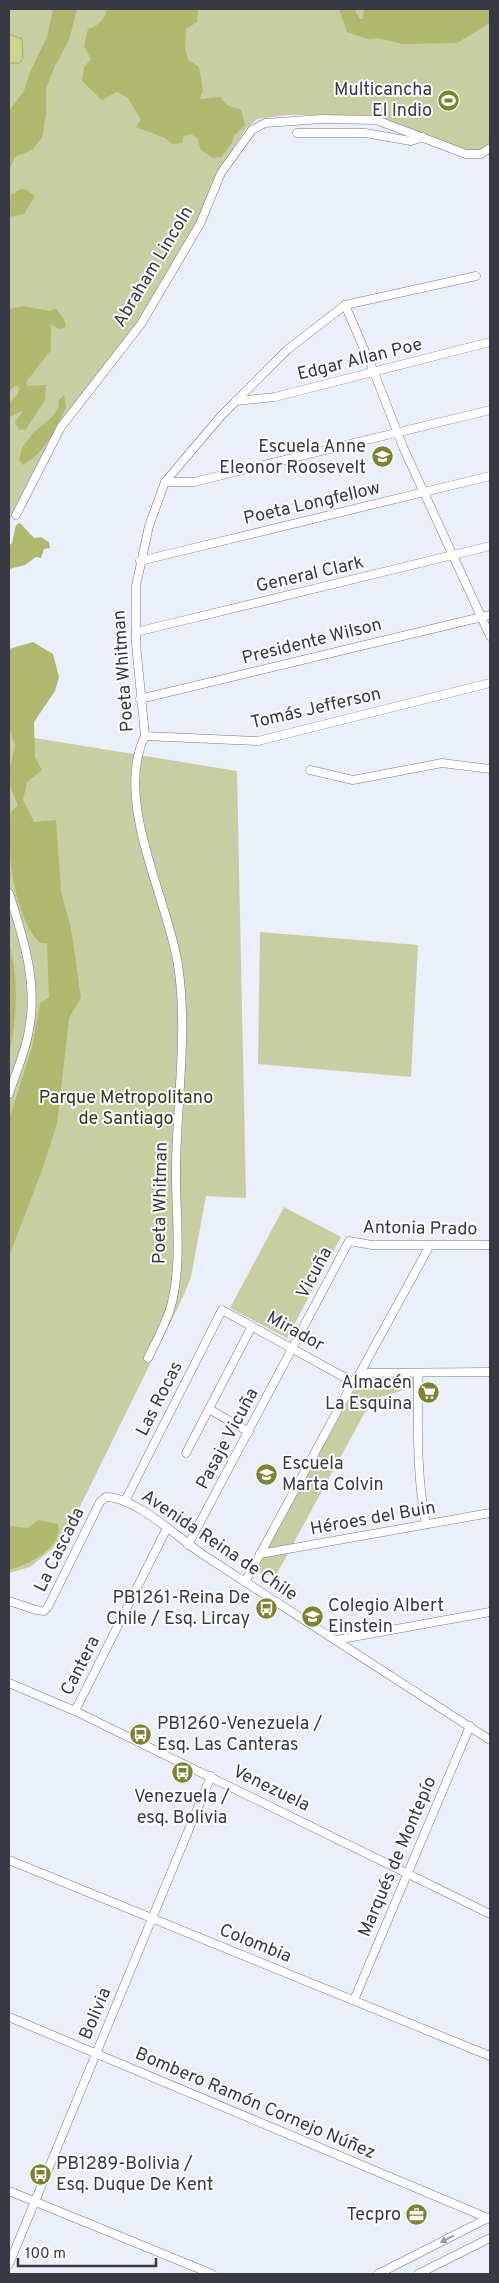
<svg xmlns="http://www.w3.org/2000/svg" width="499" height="2283" viewBox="0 0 499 2283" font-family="Overpass,sans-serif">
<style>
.green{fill:#c7cea1}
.forest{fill:#afb86d}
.water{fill:#ccd58a;stroke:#9fa675}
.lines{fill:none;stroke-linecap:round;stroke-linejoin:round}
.street-casing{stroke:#717991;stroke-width:9}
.street{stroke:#fff;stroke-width:8}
.oneway{fill:#9b9ca2}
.labels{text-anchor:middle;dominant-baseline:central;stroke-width:4;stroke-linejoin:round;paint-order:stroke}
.poi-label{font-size:18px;fill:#373a45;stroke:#fdfdfd;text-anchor:end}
.street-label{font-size:18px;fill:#373a45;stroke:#fdfdfd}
.park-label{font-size:18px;fill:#343717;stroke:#fdfdfd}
</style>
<rect width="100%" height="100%" fill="#ebeffa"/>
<g class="green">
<path d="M9 9H490V142C485 150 479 151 469 152L376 115H287L257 119 245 130 220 168 196 226 133 329 58 426 28 489 9 521Z"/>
<polygon points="9,710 29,737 237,771 246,1198 206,1196 191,1277 183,1297 70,1527 52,1549 30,1567 9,1573"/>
<polygon points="260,932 418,945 411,1077 258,1064"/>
<polygon points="284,1207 341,1237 287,1338 230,1308"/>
<polygon points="414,1378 414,1387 381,1397 364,1414 275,1577 253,1571 358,1384 366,1379"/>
</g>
<g class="forest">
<polygon points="53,9 77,9 69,40 55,66 46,88 46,114 42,138 32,150 15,157 9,171 9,111 24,91 30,72 47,37"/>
<path d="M107 9H198L197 22 186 29 185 46 188 60 199 67 203 91 200 99 220 97 227 105 241 110 245 125 233 137 232 143 221 157 213 158 201 150 197 138 191 134 184 136 182 143 173 144 165 138 136 127 141 119 127 97 117 92 102 100 82 81 84 67 91 59 84 46 88 29C99 25 104 21 107 9Z"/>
<polygon points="339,9 354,9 360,19 363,19 364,9 490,9 490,23 457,43 403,44 378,38 368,39 347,32"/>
<polygon points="21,189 27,190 35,196 24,214 9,217 11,195"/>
<path d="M23 306 50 311 56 309 64 319 66 327 59 329 50 324C53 333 49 341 51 350L26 382 28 386 46 385 45 400 26 429 19 430 15 422 23 411 9 417V403L17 395 20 388 16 385 9 391V309Z"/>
<path d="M64 395 66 408C53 431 47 451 23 465L19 459 22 448 33 433 52 417 59 407 58 401Z"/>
<polygon points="20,523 34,538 41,537 49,542 50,548 44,549 41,558 36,557 25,565 9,569 9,546 12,543 16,525"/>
<path d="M33 642 53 654 59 677 55 691 34 722 35 757 42 770 27 782 23 800 34 822 56 820 61 892 71 928 81 998 69 1018 57 1124 41 1173 9 1256V1120L32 1047 40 1003 49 998 47 943H40C13 916 6 848 11 812L18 805 11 789 9 772 15 746 9 727V649Z"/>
<path d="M9 942C19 983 17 1015 9 1056Z"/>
<path d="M38 1520 58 1524C64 1547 26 1566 9 1570V1526L28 1528Z"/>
</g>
<polygon class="water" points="9,34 22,39 23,58 20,63 9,63"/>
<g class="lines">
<defs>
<g id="street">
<polyline points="297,133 365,133 411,141 423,137"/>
<polyline points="345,305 374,372 403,447 490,636"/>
<polyline points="236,401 275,397 490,342"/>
<polyline points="165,482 194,482 490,410"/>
<polyline points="16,515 61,427 141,324 200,224 221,173 252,130 265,123 322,119 376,120 466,154 481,154 490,148"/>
<polyline points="140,561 490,476"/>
<polyline points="136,632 490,546"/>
<polyline points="140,699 490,615"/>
<polyline points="145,736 258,741 490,683"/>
<polyline points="310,770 353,780 442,763 490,769"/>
<path d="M9 893C24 940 39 985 28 1035 24 1055 15 1075 9 1094"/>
<path d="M148 1358C156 1341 166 1324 171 1306 183 1261 175 1211 176 1166 177 1099 188 1031 178 965 168 899 113 800 145 736L136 644V586L149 526 165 482 221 416 287 350 345 305 476 276"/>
<polyline points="360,1373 490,1372"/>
<path d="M418 1373C418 1424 416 1474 426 1524"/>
<polyline points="209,1409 249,1432"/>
<polyline points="186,1453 252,1326"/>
<polyline points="125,1501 222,1310 353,1382"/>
<polyline points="188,1545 349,1241 372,1245 490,1245"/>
<polyline points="260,1554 490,1513"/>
<polyline points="245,1582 353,1382 360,1373 430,1245"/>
<path d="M9 1601 36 1610 44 1611 48 1607 100 1502 106 1497C137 1498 177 1537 202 1554L490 1740"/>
<polyline points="336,1640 490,1612"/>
<polyline points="9,1683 75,1711 490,1914"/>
<polyline points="75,1711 167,1528"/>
<polyline points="9,1860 490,2056"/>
<polyline points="354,2000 470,1726"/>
<polyline points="9,2017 490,2219"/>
<polyline points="9,2191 212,2274"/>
<polyline points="9,2264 211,1776"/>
<polyline points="378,2274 490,2217"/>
<polyline points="418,2274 490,2238"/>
</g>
</defs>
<use href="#street" class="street-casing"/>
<use href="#street" class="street"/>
</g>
<defs><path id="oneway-solid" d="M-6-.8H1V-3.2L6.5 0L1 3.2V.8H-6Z" transform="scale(1.25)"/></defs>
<use class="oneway" href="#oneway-solid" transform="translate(447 2239) rotate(153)"/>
<defs>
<symbol id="stadium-disc" viewBox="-11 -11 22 22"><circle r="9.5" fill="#7c8430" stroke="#fdfdfd"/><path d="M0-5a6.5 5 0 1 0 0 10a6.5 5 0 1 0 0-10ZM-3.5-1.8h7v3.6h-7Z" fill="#fff"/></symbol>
<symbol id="school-disc" viewBox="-11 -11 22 22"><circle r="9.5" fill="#7c8430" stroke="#fdfdfd"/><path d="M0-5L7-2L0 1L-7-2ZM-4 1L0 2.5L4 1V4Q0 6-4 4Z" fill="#fff"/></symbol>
<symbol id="supermarket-disc" viewBox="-11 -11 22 22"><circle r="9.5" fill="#7c8430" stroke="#fdfdfd"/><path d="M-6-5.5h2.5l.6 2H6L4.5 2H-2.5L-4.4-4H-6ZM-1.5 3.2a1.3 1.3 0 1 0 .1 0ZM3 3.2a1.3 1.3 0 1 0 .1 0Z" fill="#fff"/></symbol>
<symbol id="bus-disc" viewBox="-11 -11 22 22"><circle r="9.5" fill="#7c8430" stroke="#fdfdfd"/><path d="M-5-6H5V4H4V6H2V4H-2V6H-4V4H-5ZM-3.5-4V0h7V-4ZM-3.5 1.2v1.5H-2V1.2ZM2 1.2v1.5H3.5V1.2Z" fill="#fff"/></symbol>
<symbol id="office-disc" viewBox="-11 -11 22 22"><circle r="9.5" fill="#7c8430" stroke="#fdfdfd"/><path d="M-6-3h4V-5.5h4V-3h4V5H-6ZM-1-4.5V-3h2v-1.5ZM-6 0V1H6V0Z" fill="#fff"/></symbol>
</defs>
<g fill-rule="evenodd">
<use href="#stadium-disc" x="436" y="88" width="25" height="25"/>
<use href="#school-disc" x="370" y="444" width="25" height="25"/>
<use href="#supermarket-disc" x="416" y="1380" width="25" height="25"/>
<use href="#school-disc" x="254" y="1462" width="25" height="25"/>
<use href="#bus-disc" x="254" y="1596" width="25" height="25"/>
<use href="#school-disc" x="300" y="1604" width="25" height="25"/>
<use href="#bus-disc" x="128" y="1722" width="25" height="25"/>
<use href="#bus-disc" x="170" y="1760" width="25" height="25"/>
<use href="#bus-disc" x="28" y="2162" width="25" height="25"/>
<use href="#office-disc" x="404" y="2202" width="25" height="25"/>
</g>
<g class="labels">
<g class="poi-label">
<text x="432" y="90">Multicancha<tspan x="432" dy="21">El Indio</tspan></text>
<text x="366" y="447">Escuela Anne<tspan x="366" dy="21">Eleonor Roosevelt</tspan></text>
<text x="412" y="1383">Almacén<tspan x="412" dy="21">La Esquina</tspan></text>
<text x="282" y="1464" text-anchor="start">Escuela<tspan x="282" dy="21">Marta Colvin</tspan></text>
<text x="250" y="1598">PB1261-Reina De<tspan x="250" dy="21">Chile / Esq. Lircay</tspan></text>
<text x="328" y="1606" text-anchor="start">Colegio Albert<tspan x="328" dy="21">Einstein</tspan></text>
<text x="157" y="1724" text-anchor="start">PB1260-Venezuela /<tspan x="157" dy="21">Esq. Las Canteras</tspan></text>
<text x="182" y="1797" text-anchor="middle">Venezuela /<tspan x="182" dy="21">esq. Bolivia</tspan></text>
<text x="56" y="2164" text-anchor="start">PB1289-Bolivia /<tspan x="56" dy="21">Esq. Duque De Kent</tspan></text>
<text x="401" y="2215">Tecpro</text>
</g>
<g class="street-label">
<text transform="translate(154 267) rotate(-59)">Abraham Lincoln</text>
<text transform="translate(360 360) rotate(-14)">Edgar Allan Poe</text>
<text transform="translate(312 504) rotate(-13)">Poeta Longfellow</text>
<text transform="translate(310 575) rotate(-13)">General Clark</text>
<text transform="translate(312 642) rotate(-14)">Presidente Wilson</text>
<text transform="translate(124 671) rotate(-94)">Poeta Whitman</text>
<text transform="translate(316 709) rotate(-13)">Tomás Jefferson</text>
<text transform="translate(161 1203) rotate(-89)">Poeta Whitman</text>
<text transform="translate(420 1229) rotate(1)">Antonia Prado</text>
<text transform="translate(315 1273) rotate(-62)">Vicuña</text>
<text transform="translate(295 1332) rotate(29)">Mirador</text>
<text transform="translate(160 1399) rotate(-63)">Las Rocas</text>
<text transform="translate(228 1439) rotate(-62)">Pasaje Vicuña</text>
<text transform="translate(373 1519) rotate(-10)">Héroes del Buin</text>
<text transform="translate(219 1546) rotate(34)">Avenida Reina de Chile</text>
<text transform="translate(60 1550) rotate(-64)">La Cascada</text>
<text transform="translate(81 1666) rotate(-63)">Cantera</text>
<text transform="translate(271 1789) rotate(26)">Venezuela</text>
<text transform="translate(398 1857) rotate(-67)">Marqués de Montepío</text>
<text transform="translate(255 1944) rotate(22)">Colombia</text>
<text transform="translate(96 2014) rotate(-67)">Bolivia</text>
<text transform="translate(255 2104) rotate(23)">Bombero Ramón Cornejo Núñez</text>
</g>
<g class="park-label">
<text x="126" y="1098">Parque Metropolitano<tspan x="126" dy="21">de Santiago</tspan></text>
</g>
</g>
<rect width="499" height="2283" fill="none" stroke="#373a45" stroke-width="20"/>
<path d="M18 2258v8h138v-8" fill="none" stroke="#373a45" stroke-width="2.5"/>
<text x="25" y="2258" font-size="15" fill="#373a45" stroke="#fdfdfd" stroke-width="4" paint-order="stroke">100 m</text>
</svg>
